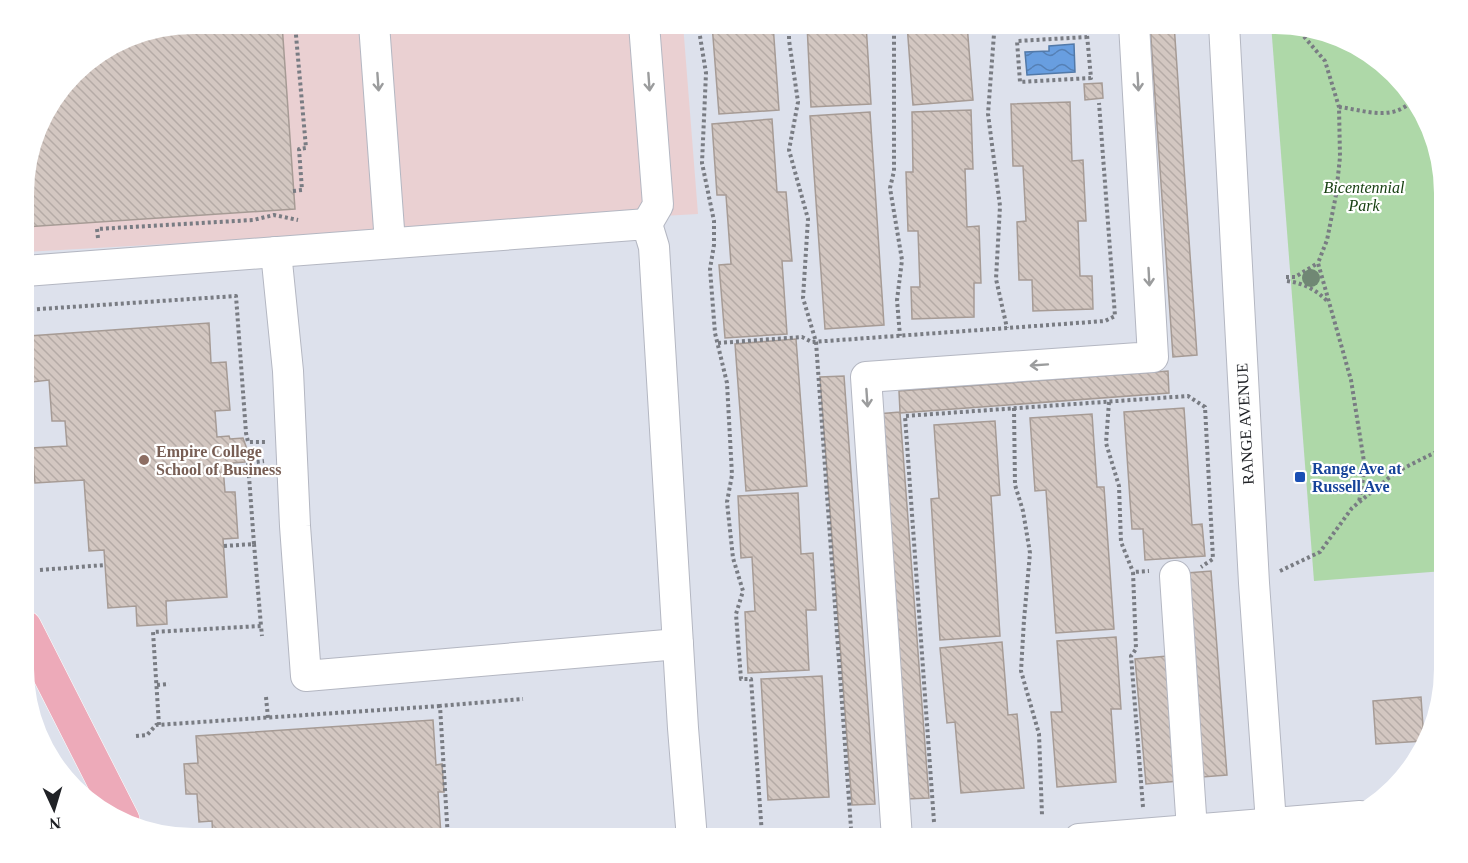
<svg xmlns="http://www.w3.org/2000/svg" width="1468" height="863" viewBox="0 0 1468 863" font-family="Georgia,serif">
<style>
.commercial{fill:#ead0d2}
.green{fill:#aed8a8}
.water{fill:url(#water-waves);stroke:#5279a8;stroke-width:1.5}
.building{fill:url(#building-back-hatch);stroke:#a69b95;stroke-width:1.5}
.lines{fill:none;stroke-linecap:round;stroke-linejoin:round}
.minor-casing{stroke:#b4b7c2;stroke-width:32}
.major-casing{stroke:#fff;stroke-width:34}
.path{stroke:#797c83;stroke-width:4;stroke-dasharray:3 3;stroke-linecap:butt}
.minor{stroke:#fff;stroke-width:30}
.major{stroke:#edaab9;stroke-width:33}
.tree{fill:#708874}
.oneway{stroke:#9b9c9d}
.education-dot{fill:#8d6e63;stroke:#fff;stroke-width:2}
.transit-dot{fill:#1a4fb4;stroke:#fff;stroke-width:2}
.labels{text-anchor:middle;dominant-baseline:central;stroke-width:4.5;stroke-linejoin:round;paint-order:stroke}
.park-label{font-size:16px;font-style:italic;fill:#174012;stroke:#fff}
.street-label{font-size:16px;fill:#202226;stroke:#fff}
.education-label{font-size:16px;font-weight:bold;fill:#785e54;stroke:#fff;text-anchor:start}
.transit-label{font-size:16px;font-weight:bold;fill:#164399;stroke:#fff;text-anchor:start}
</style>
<defs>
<pattern id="water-waves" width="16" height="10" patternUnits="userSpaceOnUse" patternTransform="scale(1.5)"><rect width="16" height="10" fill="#689ee0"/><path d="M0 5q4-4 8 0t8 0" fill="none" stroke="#5580b5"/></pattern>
<pattern id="building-back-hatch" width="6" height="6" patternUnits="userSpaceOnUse" patternTransform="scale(1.5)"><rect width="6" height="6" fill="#d3c7c1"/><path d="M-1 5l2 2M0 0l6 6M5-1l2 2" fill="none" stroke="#b5aba6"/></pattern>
</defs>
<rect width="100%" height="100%" fill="#dde1ec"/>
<polygon class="commercial" points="193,24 683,24 698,214 25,252 25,172 42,118 81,66 129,37"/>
<polygon class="green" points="1271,24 1360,47 1416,100 1444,182 1444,571 1314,581"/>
<polygon class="water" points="1074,44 1075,72 1027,75 1025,52 1049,51 1049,46"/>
<g class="building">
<polygon points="193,24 282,24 295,209 25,227 25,172 42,118 81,66 129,37"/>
<polygon points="712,24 773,24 779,110 719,114"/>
<polygon points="807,24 866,24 871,104 811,107"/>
<polygon points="907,24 967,24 973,100 913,105"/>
<polygon points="1094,24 1116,24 1116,28 1094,29"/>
<polygon points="1150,24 1174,24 1197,355 1173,357"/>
<polygon points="1102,83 1103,98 1085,100 1084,84"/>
<polygon points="1070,102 1072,161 1083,160 1086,221 1078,221 1080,276 1092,276 1093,309 1033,311 1032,280 1019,280 1017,222 1026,221 1023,166 1013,166 1011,104"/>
<polygon points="971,110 973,169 965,169 967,227 979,226 981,283 974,283 974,317 912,319 911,287 920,287 918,231 908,231 906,172 913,172 912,112"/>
<polygon points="870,112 884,325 825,329 810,116"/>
<polygon points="772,119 777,192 786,192 792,261 782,261 787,334 725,338 719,265 731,264 726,195 717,195 712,124"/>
<polygon points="209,323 211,363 226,362 230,410 215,411 217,437 229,436 230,439 243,438 248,452 245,462 233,463 233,466 223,467 225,492 235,492 238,538 223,539 227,597 166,601 167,624 137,626 136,606 108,608 104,550 89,551 84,480 35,483 32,448 67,446 65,421 52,421 49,380 32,382 29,336"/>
<polygon points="796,339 807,486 746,491 735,344"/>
<polygon points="1168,371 1169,393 900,413 929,798 906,799 877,414 900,412 899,391"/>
<polygon points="844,376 875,804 852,805 820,377"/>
<polygon points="1184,408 1192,525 1202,524 1205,556 1145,560 1143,529 1132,529 1124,412"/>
<polygon points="1092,414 1097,487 1104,487 1114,629 1056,633 1046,490 1035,491 1030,418"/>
<polygon points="995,421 1000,495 991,496 1000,636 940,640 931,499 939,498 934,425"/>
<polygon points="798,493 801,554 813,553 816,610 806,610 809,670 748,673 745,612 755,611 752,557 741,558 738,496"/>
<polygon points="1444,570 1444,637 1439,637 1435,571"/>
<polygon points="1211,571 1227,775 1202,777 1187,573"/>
<polygon points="1116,637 1121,709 1111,709 1116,782 1057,787 1051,712 1062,712 1057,641"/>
<polygon points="1002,642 1008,715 1017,714 1024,788 961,793 955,722 947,723 940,648"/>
<polygon points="1167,656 1179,781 1146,784 1135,659"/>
<polygon points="822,676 829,797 768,800 761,679"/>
<polygon points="1421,697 1424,741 1376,744 1373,701"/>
<polygon points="433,720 436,765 442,764 444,792 438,792 441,835 382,839 213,839 212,821 199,822 197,794 186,794 184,764 198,763 196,736"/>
</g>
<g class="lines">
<defs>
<g id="minor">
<polyline points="374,24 390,243"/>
<polyline points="644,24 658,205 647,224"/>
<polyline points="1224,24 1254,583 1271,823 1267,839"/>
<polyline points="276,252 288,371 295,526 306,676 678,644"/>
<polyline points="25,271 647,224 654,247 683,728 692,839"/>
<polyline points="1175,576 1192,830"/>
<polyline points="897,839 866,377 1153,357 1134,24"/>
<polyline points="1079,839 1360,816"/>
</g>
<polyline id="major" points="25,627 123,820"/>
</defs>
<use href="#minor" class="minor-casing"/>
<use href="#major" class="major-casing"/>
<g class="path">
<polyline points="698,24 706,73 702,163 714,221 714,245 710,269 715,333 727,383 732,475 727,502 733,558 743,591 736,614 741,679 751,679 762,835"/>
<polyline points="789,24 789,40 798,102 789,150 808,219 803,298 816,342 851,828"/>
<polyline points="892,24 894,32 894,171 890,188 902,260 897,300 900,336"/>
<polyline points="991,24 994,34 988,114 1000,206 996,279 1007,328"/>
<polyline points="1086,24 1091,78 1020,82 1017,41 1087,37"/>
<polyline points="1300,32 1325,61 1339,107 1340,157 1336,195 1327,240 1318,263 1351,380 1365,468 1359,502"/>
<path d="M1339 107C1364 110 1395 123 1414 98"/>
<polyline points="293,191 302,190 299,149 306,148 295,24"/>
<polyline points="98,238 97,229 253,220 274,215 298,220"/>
<polyline points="1286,277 1295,277 1318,263"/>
<path d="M1287 281C1303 283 1317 290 1328 302"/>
<polyline points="25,310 236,296 246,433 248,442 265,442"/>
<polyline points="718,343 802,337 812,342 1105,321 1115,316 1099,103"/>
<polyline points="1109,402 1106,443 1119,486 1121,542 1133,572"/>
<polyline points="1014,408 1015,485 1023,511 1030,553 1024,620 1021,671 1039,734 1042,815"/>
<polyline points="1365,468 1395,472"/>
<polyline points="254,544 248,463 264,461"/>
<polyline points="224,546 254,544 261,626"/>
<polyline points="40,570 105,565"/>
<polyline points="1280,571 1320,552 1352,508 1396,472 1444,448"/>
<polyline points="157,685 169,684"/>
<polyline points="266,697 268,718"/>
<polyline points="159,725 153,632 261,626 262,636"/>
<polyline points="136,736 147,735 156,725 440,706"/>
<polyline points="1143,807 1131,656 1136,649 1133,572 1149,571"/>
<polyline points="934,822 905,416 1188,396 1205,407 1213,559 1201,567"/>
<polyline points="448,839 440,706 523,699"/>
</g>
<use href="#minor" class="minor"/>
<use href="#major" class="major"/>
</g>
<circle class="tree" cx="1311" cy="278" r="9"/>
<defs><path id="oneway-shaft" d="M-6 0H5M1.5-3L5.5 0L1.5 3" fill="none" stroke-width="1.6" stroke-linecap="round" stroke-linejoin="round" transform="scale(1.5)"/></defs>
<g class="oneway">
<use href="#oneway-shaft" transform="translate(378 82) rotate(86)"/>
<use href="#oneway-shaft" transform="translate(649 82) rotate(86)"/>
<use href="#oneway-shaft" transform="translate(1138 82) rotate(87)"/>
<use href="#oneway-shaft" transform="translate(1149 277) rotate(87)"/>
<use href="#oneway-shaft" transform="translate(1039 365) rotate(176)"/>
<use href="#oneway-shaft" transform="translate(867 398) rotate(86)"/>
</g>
<circle class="education-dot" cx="144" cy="460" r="6"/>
<rect class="transit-dot" x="1294" y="471" width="12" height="12" rx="3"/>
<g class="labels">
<g class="park-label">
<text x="1364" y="187">Bicentennial<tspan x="1364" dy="18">Park</tspan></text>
</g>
<g class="street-label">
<text transform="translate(1245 424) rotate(-93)">RANGE AVENUE</text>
</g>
<g class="education-label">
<text x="156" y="451">Empire College<tspan x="156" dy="18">School of Business</tspan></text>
</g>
<g class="transit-label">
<text x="1312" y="468">Range Ave at<tspan x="1312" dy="18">Russell Ave</tspan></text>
</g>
</g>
<path d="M0 0H1468V863H0ZM193 34H1275A159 159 0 0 1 1434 193V669A159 159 0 0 1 1275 828H193A159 159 0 0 1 34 669V193A159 159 0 0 1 193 34Z" fill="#fff" fill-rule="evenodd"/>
<g transform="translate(54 809) rotate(176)" stroke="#ffffff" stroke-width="4.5" paint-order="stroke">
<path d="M0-4.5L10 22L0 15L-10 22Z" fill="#202226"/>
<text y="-9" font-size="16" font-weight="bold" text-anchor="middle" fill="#202226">N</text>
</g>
</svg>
